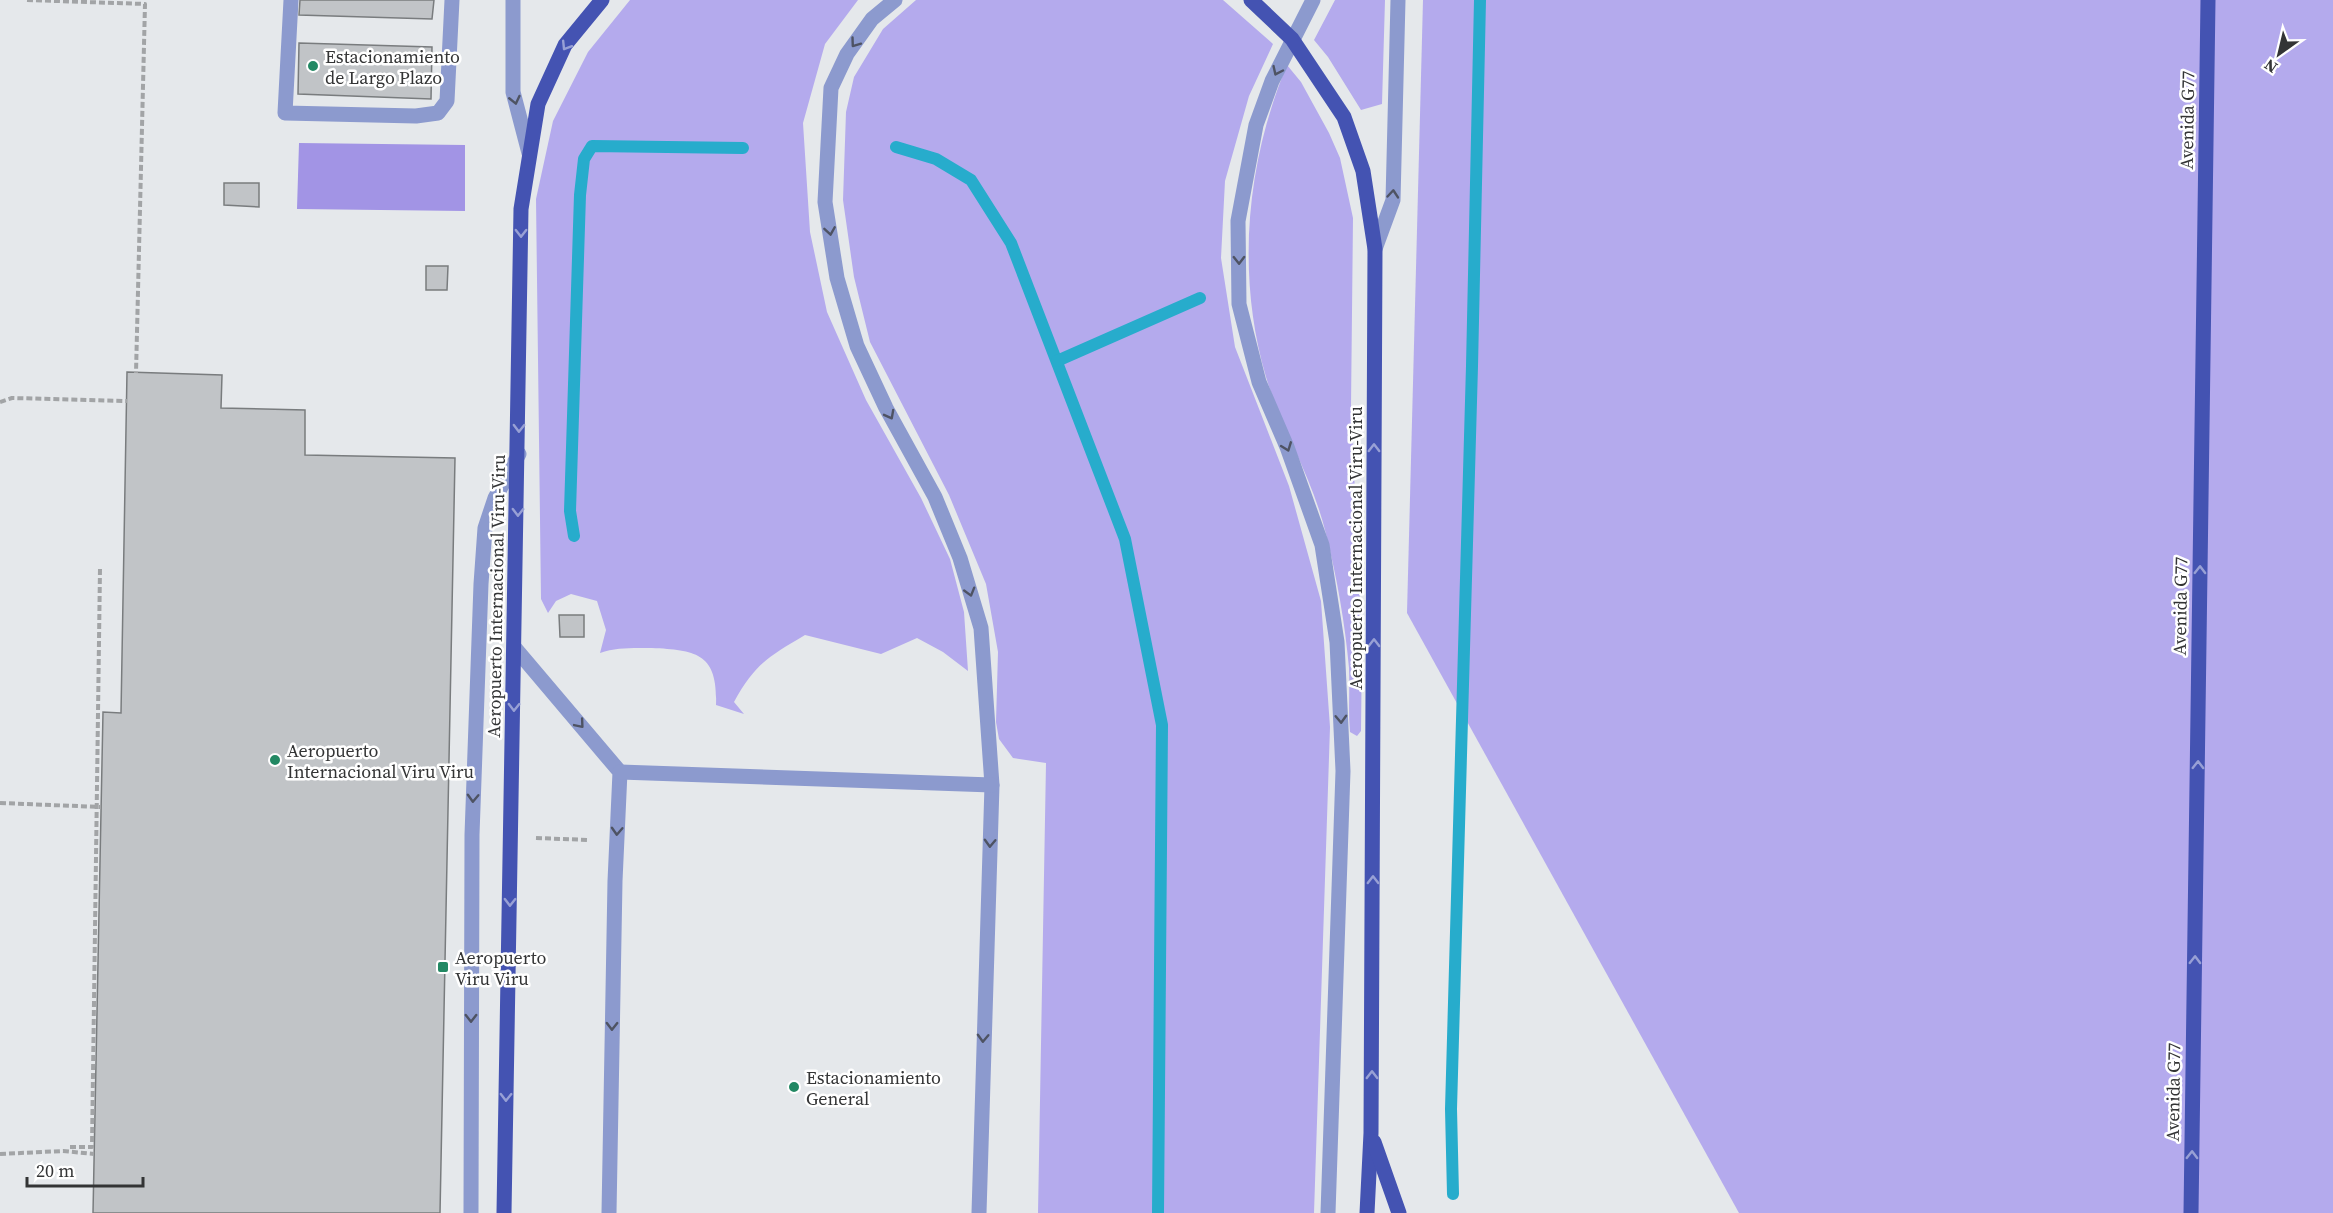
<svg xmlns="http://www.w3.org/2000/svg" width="2333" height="1213" viewBox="0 0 2333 1213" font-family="'Source Serif 4',serif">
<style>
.green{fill:#b4aaed}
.forest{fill:#a294e5}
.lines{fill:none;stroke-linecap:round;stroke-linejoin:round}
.stream{stroke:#27accc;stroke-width:12}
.building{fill:#c1c4c7;stroke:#797c7e;stroke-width:1.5}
.path{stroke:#a2a4a6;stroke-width:4;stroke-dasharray:6 3;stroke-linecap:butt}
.service{stroke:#8c9ace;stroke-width:15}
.primary{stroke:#4453b2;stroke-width:15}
.oneway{stroke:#4e5363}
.oneway2{stroke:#98a0d5}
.poi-dot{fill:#228863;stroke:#fff;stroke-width:2}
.labels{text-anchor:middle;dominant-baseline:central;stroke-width:5;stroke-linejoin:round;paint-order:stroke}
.poi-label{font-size:18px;fill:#333435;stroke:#fff;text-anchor:start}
.street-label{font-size:18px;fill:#333435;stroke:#fff}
</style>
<rect width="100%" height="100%" fill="#e5e8eb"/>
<g class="green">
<path d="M630 0H858L825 44 803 123 810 232 827 312 866 400 921 498 950 559 964 612 968 671 943 652 917 638 881 654 805 635C768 657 755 664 734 702L744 714 716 705C718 654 697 650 652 648 634 648 617 647 600 653L606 630 597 601 571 594 556 601 548 613 541 599 536 199 553 121 588 52Z"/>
<polygon points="916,0 1223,0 1273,44 1249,96 1225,181 1221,258 1235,347 1289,486 1321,601 1330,727 1314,1213 1038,1213 1046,763 1013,758 999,739 996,722 998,652 986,584 949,495 870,342 854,277 843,200 846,112 854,77 883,29"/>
<polygon points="1335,0 1385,0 1382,104 1361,110 1328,57 1314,40"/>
<polygon points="1423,0 2333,0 2333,1213 1739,1213 1407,613"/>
<path d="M1287 65 1301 82 1329 133 1340 158 1353 218 1351 407 1362 643 1361 731 1357 736 1350 732C1348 711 1350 690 1349 668 1345 623 1337 578 1326 534 1313 479 1282 430 1266 377 1236 275 1246 163 1287 65Z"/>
</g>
<polygon class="forest" points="299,143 465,145 465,211 297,209"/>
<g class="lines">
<g class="stream">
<polyline points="896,147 936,159 971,180 1011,243 1125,539 1162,725 1158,1213"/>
<polyline points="1057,361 1200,298"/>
<polyline points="574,536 570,511 580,195 584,159 592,146 743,148"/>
<polyline points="1453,1194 1451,1109 1472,366 1480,0"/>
</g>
</g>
<g class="building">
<polygon points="300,0 434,0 432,19 299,15"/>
<polygon points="299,43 432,47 431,99 298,94"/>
<polygon points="224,183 259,183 259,207 224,205"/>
<polygon points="426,266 448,266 447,290 426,290"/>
<polygon points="127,372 222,375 221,408 305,410 305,455 455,458 440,1213 93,1213 103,712 121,713"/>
<polygon points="559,615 584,615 584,637 560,637"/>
</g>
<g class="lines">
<g class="path">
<polyline points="27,0 145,4 136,373"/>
<polyline points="0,402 12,398 127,401"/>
<polyline points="0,803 101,807"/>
<polyline points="536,838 589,840"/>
<polyline points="70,1147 92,1147 100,569"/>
<polyline points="0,1154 63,1151 94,1154"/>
</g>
<g class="service">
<polyline points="291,0 285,113 416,116 438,113 447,101 452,0"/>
<polyline points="513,0 513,92 529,153"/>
<polyline points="895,0 872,19 847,54 831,88 825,202 837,278 857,346 886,408 935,497 960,558 981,628 992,785 979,1213"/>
<polyline points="1313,0 1272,81 1256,125 1238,221 1239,304 1259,382 1287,447 1322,545 1337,642 1343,771 1328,1213"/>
<polyline points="1375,249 1393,200 1398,0"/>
<polyline points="515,648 620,772 615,881 609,1213"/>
<polyline points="620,772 992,785"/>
<polyline points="471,1213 472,835 481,584 485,528 495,498 519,454"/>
</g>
<g class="primary">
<polyline points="1251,0 1292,39 1344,117 1363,171 1375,249 1371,1133 1367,1213"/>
<polyline points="1374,1142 1399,1213"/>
<polyline points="504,1213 521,209 538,104 565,45 602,0"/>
<polyline points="2191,1213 2208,0"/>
</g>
</g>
<defs><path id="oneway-chevron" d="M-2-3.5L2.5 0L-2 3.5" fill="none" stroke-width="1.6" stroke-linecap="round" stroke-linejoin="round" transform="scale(1.5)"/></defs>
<g class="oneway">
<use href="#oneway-chevron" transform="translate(855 43) rotate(126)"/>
<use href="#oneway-chevron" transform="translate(1277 71) rotate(115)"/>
<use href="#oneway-chevron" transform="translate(515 100) rotate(77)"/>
<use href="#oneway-chevron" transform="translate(1393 194) rotate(-85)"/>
<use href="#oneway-chevron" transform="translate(830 231) rotate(81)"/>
<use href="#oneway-chevron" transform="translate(1239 260) rotate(89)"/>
<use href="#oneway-chevron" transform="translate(890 415) rotate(62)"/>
<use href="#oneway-chevron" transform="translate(1287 447) rotate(69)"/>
<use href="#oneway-chevron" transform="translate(970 592) rotate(74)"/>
<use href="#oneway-chevron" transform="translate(1341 719) rotate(88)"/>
<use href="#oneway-chevron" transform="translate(580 724) rotate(50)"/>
<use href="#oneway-chevron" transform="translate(473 798) rotate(92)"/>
<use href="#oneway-chevron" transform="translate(617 831) rotate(93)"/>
<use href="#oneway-chevron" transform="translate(990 843) rotate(92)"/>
<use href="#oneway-chevron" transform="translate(471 1018) rotate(90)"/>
<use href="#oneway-chevron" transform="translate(612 1026) rotate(91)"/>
<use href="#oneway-chevron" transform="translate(983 1038) rotate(92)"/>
</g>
<g class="oneway2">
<use href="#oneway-chevron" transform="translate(566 46) rotate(122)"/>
<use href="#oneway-chevron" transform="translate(521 233) rotate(90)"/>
<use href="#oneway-chevron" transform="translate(519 428) rotate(91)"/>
<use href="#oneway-chevron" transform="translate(1374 448) rotate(-90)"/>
<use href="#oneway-chevron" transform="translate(518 512) rotate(91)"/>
<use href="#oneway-chevron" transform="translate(2200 570) rotate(-89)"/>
<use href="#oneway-chevron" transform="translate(1374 643) rotate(-90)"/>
<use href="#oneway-chevron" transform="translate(514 707) rotate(91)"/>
<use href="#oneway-chevron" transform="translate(2198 765) rotate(-89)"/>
<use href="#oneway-chevron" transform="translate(1373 880) rotate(-90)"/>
<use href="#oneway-chevron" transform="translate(510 902) rotate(91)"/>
<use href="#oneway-chevron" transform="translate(2195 960) rotate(-89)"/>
<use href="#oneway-chevron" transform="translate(1372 1075) rotate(-90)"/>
<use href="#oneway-chevron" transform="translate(506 1097) rotate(91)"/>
<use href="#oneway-chevron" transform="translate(2192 1155) rotate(-89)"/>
</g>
<g class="poi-dot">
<circle cx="313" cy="66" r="6"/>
<circle cx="275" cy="760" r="6"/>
<rect x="437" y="961" width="12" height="12" rx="3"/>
<circle cx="794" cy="1087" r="6"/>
</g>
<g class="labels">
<g class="poi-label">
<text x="325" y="56">Estacionamiento<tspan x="325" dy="21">de Largo Plazo</tspan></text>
<text x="287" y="750">Aeropuerto<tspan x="287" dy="21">Internacional Viru Viru</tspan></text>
<text x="455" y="957">Aeropuerto<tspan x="455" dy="21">Viru Viru</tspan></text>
<text x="806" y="1077">Estacionamiento<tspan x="806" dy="21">General</tspan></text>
</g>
<g class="street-label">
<text transform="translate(2187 120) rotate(-89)">Avenida G77</text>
<text transform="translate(1355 548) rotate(-90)">Aeropuerto Internacional Viru-Viru</text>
<text transform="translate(496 596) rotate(-89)">Aeropuerto Internacional Viru-Viru</text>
<text transform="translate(2180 606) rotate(-89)">Avenida G77</text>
<text transform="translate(2173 1092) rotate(-89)">Avenida G77</text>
</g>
</g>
<g transform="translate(2279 54) rotate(214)" stroke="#ffffff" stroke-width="4.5" paint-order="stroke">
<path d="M0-4.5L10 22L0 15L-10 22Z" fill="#333435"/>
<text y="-9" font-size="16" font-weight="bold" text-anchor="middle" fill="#333435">N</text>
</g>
<path d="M27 1177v9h116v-9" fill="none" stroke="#333435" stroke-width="3"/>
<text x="36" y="1177" font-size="18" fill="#333435" stroke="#ffffff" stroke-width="4.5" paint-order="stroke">20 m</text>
</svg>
